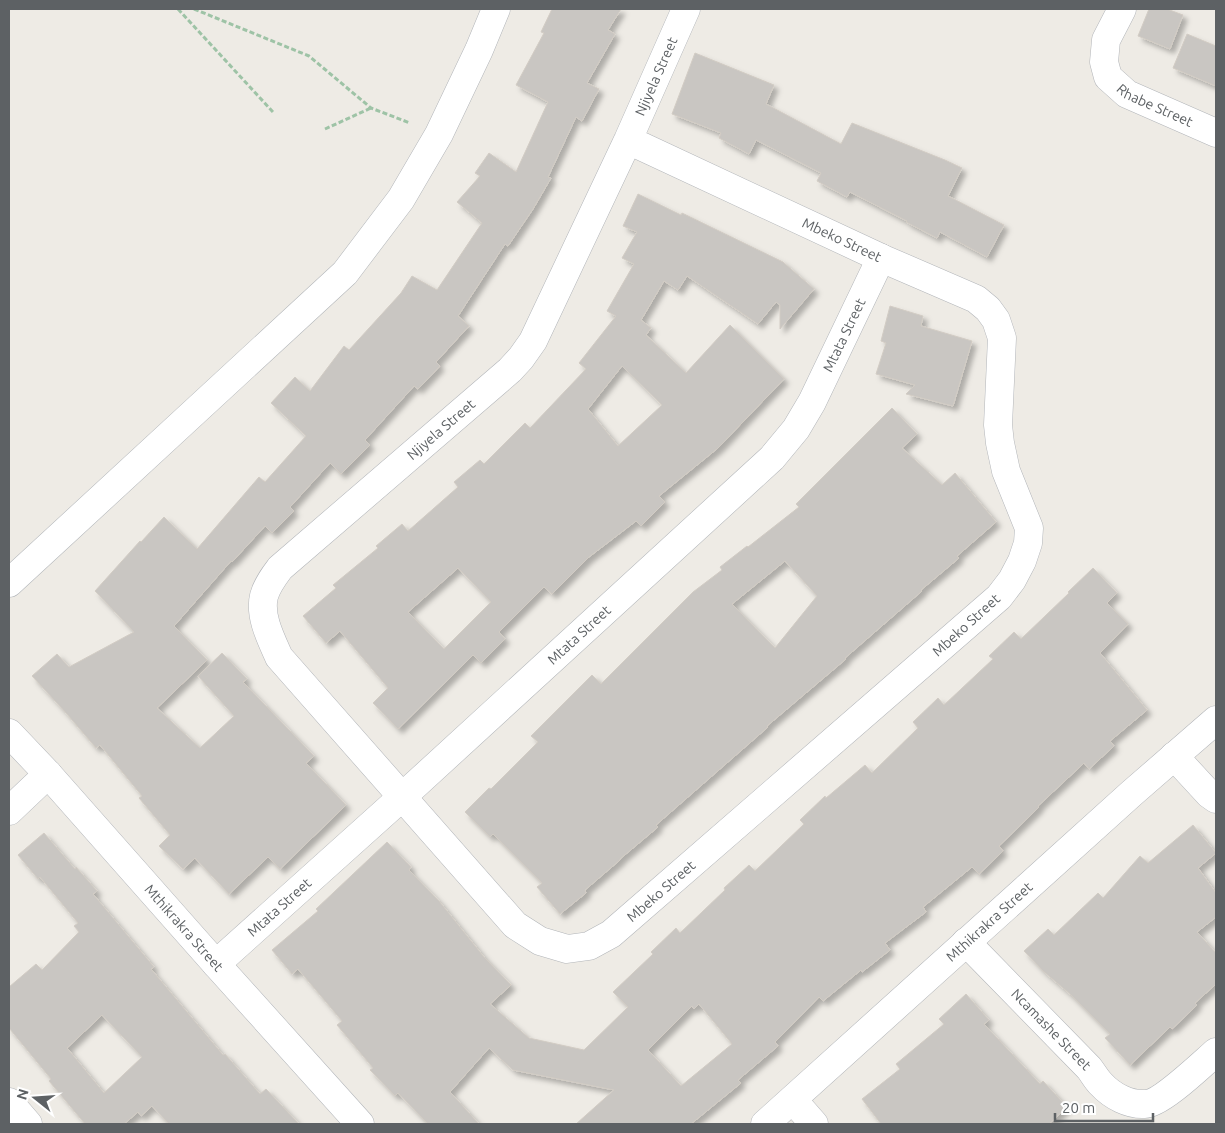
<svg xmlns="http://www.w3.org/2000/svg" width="1225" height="1133" viewBox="0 0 1225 1133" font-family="Ubuntu,sans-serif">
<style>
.building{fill:#c9c6c2;stroke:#d2ccc4;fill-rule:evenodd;filter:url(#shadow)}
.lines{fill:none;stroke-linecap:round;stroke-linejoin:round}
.street-casing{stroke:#b2b5b9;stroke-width:29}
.path{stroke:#9ec3a6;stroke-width:3;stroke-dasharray:5 2.5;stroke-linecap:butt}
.street{stroke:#fff;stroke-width:28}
.labels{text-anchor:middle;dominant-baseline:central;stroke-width:4;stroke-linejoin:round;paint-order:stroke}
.street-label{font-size:14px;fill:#5d6164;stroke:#fff}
</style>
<defs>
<filter id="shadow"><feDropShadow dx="4.5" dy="4.5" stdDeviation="2.5" flood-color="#0004"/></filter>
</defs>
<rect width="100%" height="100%" fill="#eeebe5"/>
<g class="building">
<polygon points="552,9 621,9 608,30 615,34 587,83 599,89 582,121 576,117 548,177 551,178 533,209 508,246 505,244 458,316 469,326 436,362 440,366 418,389 414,386 365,440 370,445 341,474 330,463 290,507 294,511 272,533 265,526 232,562 231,561 174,626 207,660 157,708 200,748 234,716 198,676 222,653 247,679 243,682 314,756 306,763 346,805 280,869 268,857 229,894 195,858 183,869 159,846 170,835 139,798 142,796 100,745 96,748 66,713 32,676 57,654 69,667 134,632 95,591 140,541 141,542 164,517 197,549 259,477 265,482 306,436 271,403 295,377 310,391 344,346 349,350 401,293 412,276 437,290 482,223 457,202 480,176 475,173 489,153 516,172 548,102 516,85 544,33 541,32"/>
<polygon points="1149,9 1167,9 1183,15 1170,49 1138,36"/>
<polygon points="1187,34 1216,46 1216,86 1173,68"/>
<polygon points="695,53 774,85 766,104 841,144 852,123 945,160 962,168 948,196 1004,225 987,257 940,232 937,238 906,222 907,221 850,192 847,197 817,181 821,173 756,140 749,154 719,138 721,133 672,114"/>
<path d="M638 194 681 215 682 213 783 262 814 289 780 329V305L776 302 758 324 687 276 678 290 664 281 641 320 651 328 646 335 686 373 730 325 784 379 718 448 659 496 665 502 641 526 636 521 589 557 552 594 544 587 499 632 505 639 481 663 473 655 398 729 373 703 388 688 340 631 326 643 303 616 336 588 333 585 378 548 376 546 402 524 408 531 458 487 454 482 480 460 484 464 525 423 530 428 586 369 579 363 616 316 607 311 634 264 622 258 637 232 623 226ZM622 366 662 405 618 446 588 409ZM458 568 491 602 444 649 408 612Z"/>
<polygon points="890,306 923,316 921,326 972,341 953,406 906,394 915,385 876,374 886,343 881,341"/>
<path d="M892 408 917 434 902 448 942 485 955 473 996 522 957 556 959 558 921 590 922 591 845 658 846 659 767 726 768 727 656 825 658 827 620 859V860L585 890 586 893 560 914 537 887 542 883 493 834 490 837 465 812 489 788 491 789 538 742 531 736 592 675 601 684 693 592 722 570 720 567 747 546 748 547 799 507 796 504ZM785 561 817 596 775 648 732 604Z"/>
<path d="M1093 568 1117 593 1107 603 1128 624 1100 653 1147 710 1110 741 1114 746 1089 769 1084 763 1038 806 1039 807 999 846 1003 851 979 874 972 867 923 907 926 912 885 943 890 950 862 972 861 970 823 1001 819 997 775 1042 778 1046 738 1080 741 1083 691 1124H576L614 1090 513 1070 489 1048 450 1092 479 1124H428L398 1093 395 1096 370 1070 373 1068 337 1025 342 1021 298 969 292 974 272 950 318 911 316 909 387 842 411 867 409 870 439 901 484 957 511 985 490 1004 529 1038 584 1050 628 1007 613 992 653 954 651 952 676 928 680 933 725 890 724 888 749 865 755 871 804 824 800 820 825 796 826 798 865 765 872 773 918 728 913 722 938 698 944 705 993 659 989 656 1014 632 1021 639 1069 593 1068 592ZM699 1004 732 1044 681 1086 648 1050 692 1006 694 1009Z"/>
<polygon points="1193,825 1216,853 1198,868 1216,893 1216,917 1197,932 1216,953 1216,984 1195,1003 1197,1005 1172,1029 1170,1027 1130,1065 1105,1038 1110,1034 1070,994 1043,971 1024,951 1048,929 1054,935 1098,893 1103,898 1140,856 1148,863"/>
<path d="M44 833 75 869 76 867 97 891 93 894 154 967 151 969 223 1055 225 1054 260 1094 266 1089 299 1124H169L152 1106 141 1116 138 1112 124 1124H85L49 1081 51 1079 9 1028V987L36 964 42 970 79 932 74 926 78 923 40 877 38 879 18 855ZM102 1015 142 1057 104 1093 67 1048Z"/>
<polygon points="966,994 989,1020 984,1024 1040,1084 1043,1081 1067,1107 1049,1124 881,1124 862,1099 900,1069 896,1064 944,1024 939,1019"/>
</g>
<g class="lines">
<defs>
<g id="street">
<path id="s1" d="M1122 9 1106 40 1104 62 1108 77 1127 94 1216 133"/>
<path id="s2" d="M628 140 881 258 976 299 988 309 996 320 1002 338 998 425 1000 443 1006 471 1029 528 1028 543 1022 561 1012 580 999 597 611 934 589 946 567 949 540 941 515 925 279 657C271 639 259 616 264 596 267 585 274 576 280 568L510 370 521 358 533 341 628 140 686 9"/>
<polyline points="9,583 345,273 401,199 439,134 479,50 496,9"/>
<path id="s3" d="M9 733 48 774 216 964 360 1124"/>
<polyline points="1174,756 1209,794 1216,799"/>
<polyline points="9,811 48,774"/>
<path id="s4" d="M966 942 1089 1068C1093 1073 1096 1079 1101 1084 1112 1096 1129 1105 1145 1104 1161 1104 1202 1064 1216 1052"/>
<path id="s5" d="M216 964 402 797 772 458 796 429 812 402 881 258"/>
<polyline points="793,1100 814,1124"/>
<polyline points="9,1102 28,1124"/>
<path id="s6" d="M765 1124 1132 793 1216 720"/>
</g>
</defs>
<use href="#street" class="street-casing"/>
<g class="path">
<polyline points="178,9 273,112"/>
<polyline points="194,9 309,56 371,108 410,123"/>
<polyline points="325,129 371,108"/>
</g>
<use href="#street" class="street"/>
</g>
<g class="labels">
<g class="street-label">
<text stroke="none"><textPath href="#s2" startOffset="2408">Njiyela Street</textPath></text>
<text stroke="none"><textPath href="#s1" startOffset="128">Rhabe Street</textPath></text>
<text stroke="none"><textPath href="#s2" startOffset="236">Mbeko Street</textPath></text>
<text stroke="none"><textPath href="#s5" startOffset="895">Mtata Street</textPath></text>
<text stroke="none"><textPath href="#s2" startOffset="1988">Njiyela Street</textPath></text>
<text transform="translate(966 625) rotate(-42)">Mbeko Street</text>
<text stroke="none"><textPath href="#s5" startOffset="490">Mtata Street</textPath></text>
<text transform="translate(661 891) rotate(-41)">Mbeko Street</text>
<text stroke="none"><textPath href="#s5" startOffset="85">Mtata Street</textPath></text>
<text stroke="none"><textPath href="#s6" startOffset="302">Mthikrakra Street</textPath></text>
<text stroke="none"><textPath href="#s3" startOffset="262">Mthikrakra Street</textPath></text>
<text stroke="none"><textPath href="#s4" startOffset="122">Ncamashe Street</textPath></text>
</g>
</g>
<rect width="1225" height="1133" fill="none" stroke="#5d6164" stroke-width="20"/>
<g transform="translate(35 1098) rotate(287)" stroke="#ffffff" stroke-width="4" paint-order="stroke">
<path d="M0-4L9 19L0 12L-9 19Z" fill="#5d6164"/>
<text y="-8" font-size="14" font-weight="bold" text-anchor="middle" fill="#5d6164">N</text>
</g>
<path d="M1055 1113v8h98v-8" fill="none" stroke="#5d6164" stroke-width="2.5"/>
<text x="1062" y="1113" font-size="15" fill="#5d6164" stroke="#ffffff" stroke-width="4" paint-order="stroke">20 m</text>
</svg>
